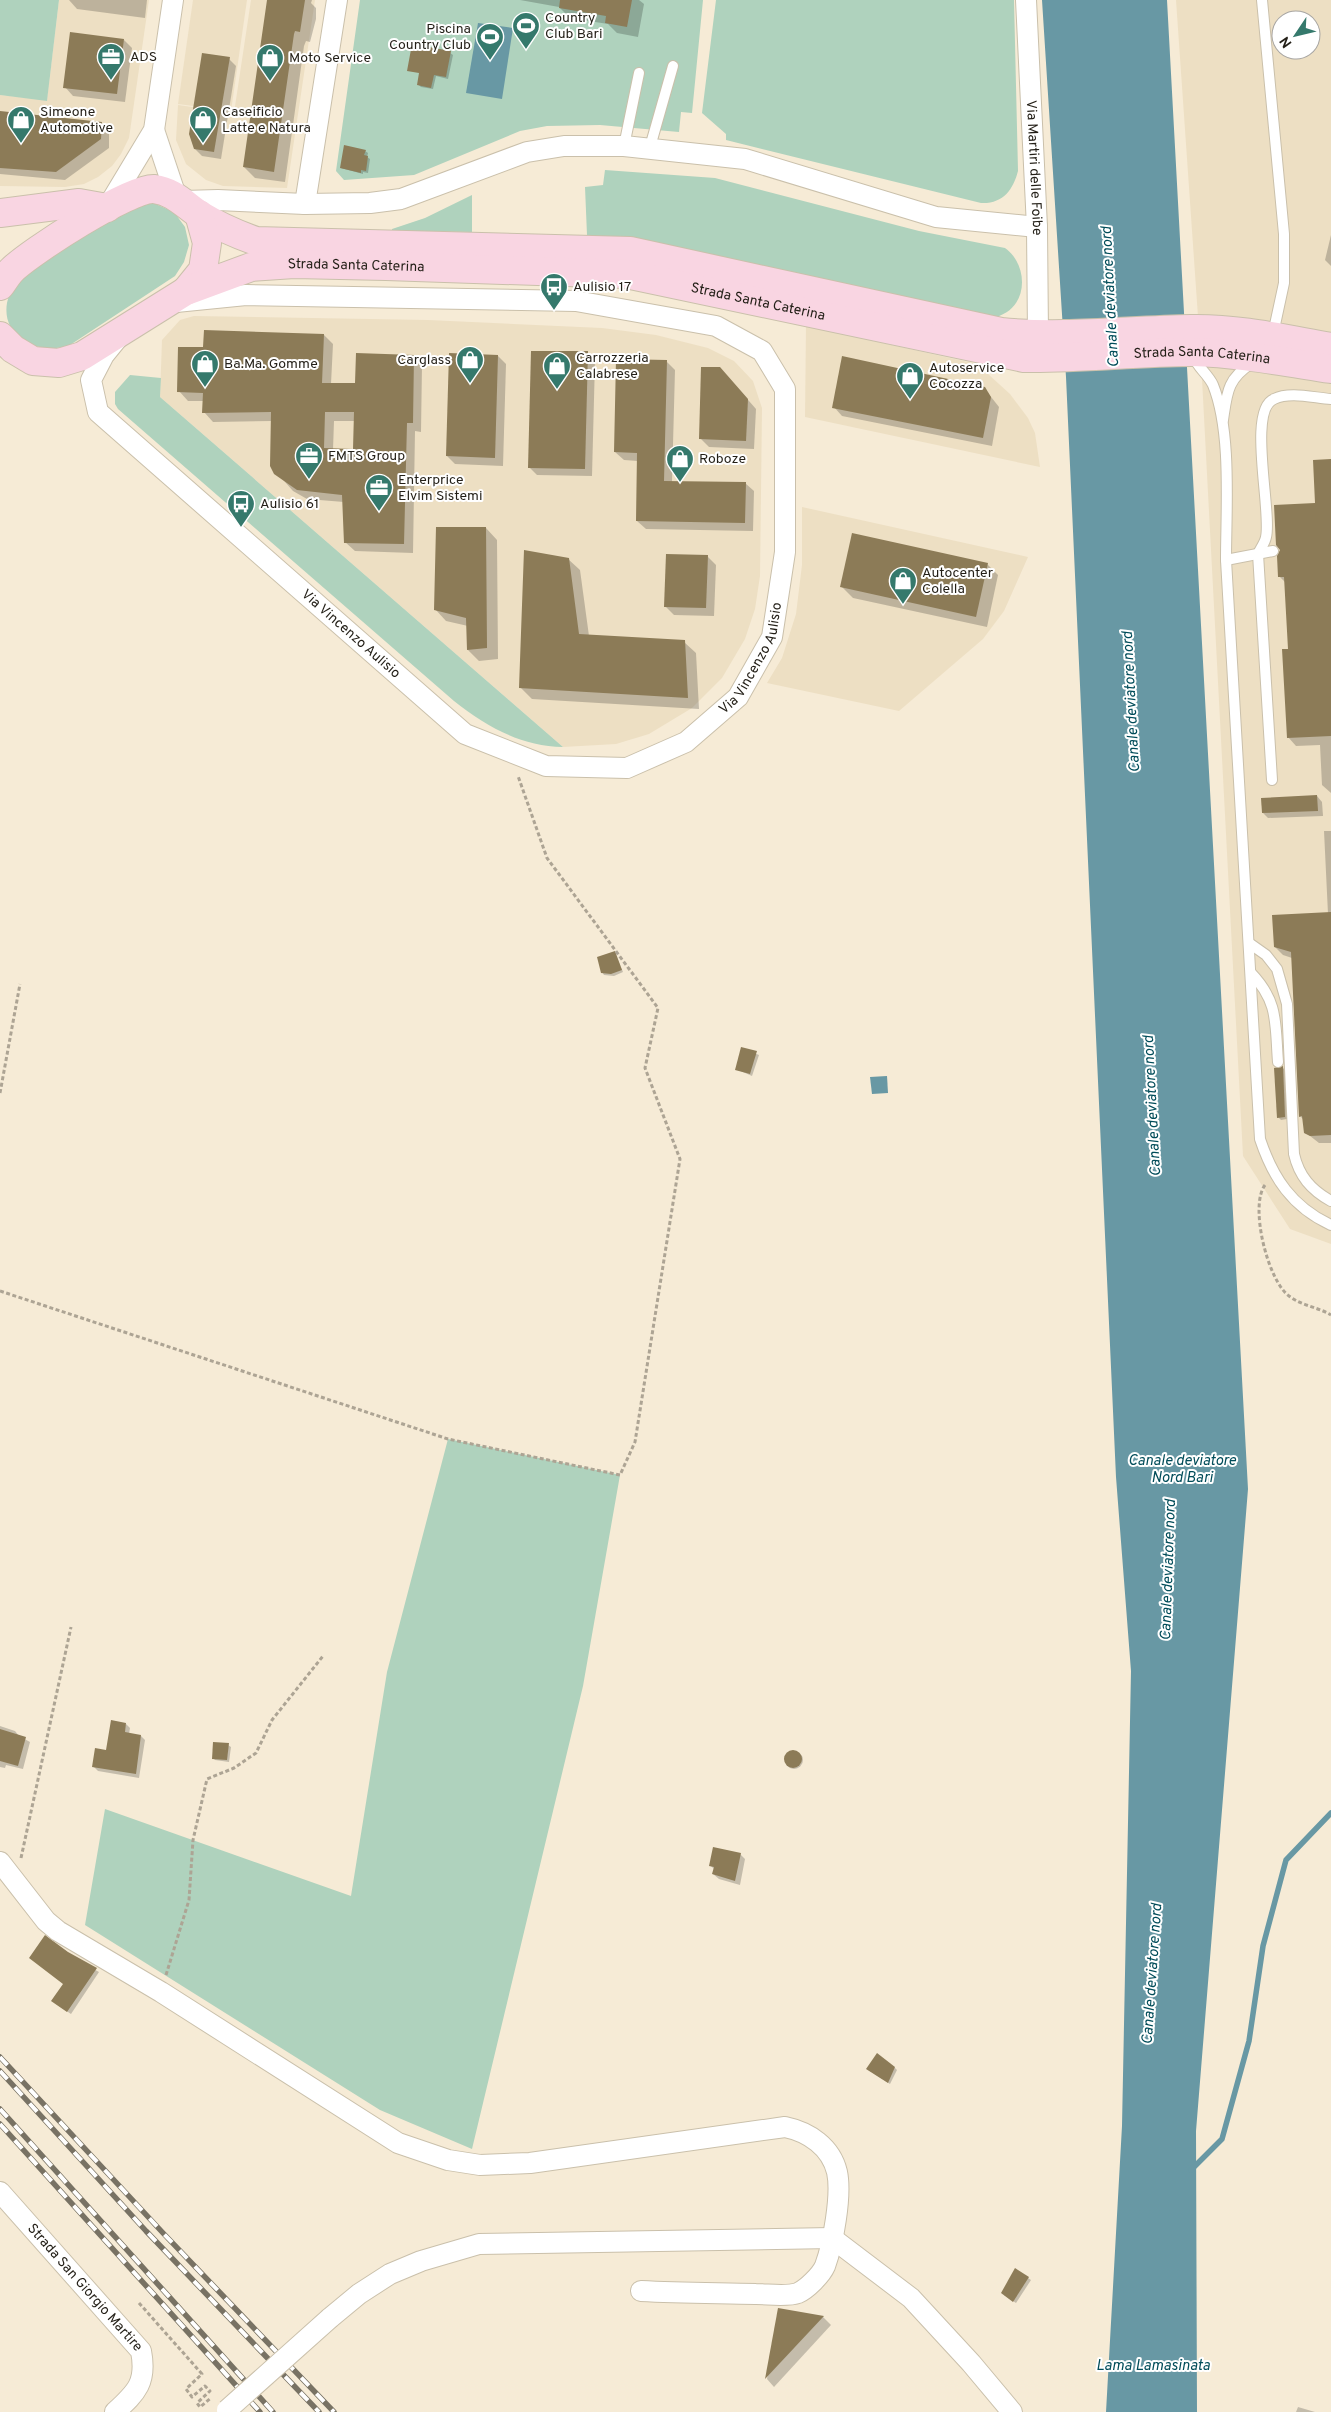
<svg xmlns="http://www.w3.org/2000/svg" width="1331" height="2412" viewBox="0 0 1331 2412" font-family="Overpass,sans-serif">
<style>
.built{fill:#eddfc3;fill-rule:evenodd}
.green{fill:#afd2bd}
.water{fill:#6898a4}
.shadow{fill:#0003;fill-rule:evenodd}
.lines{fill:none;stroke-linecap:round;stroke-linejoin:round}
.stream{stroke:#6898a4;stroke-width:5.5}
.building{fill:#8c7b57;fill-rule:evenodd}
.lane-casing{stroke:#cac0ab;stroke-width:12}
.street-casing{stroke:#cac0ab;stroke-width:22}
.secondary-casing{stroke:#cac0ab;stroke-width:30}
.path{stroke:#ada494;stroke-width:3;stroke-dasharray:4 2.5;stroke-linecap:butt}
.lane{stroke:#fff;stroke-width:10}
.street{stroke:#fff;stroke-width:20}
.secondary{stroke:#f9d5e2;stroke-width:28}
.rail-casing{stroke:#787264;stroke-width:5.5}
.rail{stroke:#fff;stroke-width:4;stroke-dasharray:11;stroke-linecap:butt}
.street-bridge-casing{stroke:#cac0ab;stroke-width:22;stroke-linecap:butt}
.street-bridge{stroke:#fff;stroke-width:20}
.labels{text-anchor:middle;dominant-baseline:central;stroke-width:4;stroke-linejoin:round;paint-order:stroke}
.poi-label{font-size:14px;fill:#231f17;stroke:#fff;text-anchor:start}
.street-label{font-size:14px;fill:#231f17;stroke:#fff}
.water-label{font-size:15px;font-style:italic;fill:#004c59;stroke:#fff}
</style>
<rect width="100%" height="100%" fill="#f6ebd6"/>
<g class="built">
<polygon points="59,0 149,0 129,138 121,154 112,166 98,177 84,184 65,187 0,186 0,95 47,100"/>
<polygon points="193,0 247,0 231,111 178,104"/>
<polygon points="251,0 315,0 287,188 223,186 206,180 186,164 176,140 178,105 234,113"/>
<path d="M1176 0H1331V1244L1290 1229 1243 1156 1201 360ZM1281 20H1311V50H1281Z"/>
<polygon points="194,316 428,320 602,328 656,335 708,348 734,361 753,381 762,408 760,576 755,609 745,639 722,678 692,708 649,734 616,744 563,747 160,397 162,340 180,320"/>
<polygon points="806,326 977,364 1010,394 1028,418 1035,433 1040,467 805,417"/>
<polygon points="802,507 1028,557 1004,611 983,639 899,711 767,683 782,658 796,614 802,565"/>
</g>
<g class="green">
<polygon points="0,0 59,0 47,101 0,95"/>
<polygon points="360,0 703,0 692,113 681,112 679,132 600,125 547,126 520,131 414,175 344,180 336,171"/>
<path d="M716 0H1014L1018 171C1013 190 1003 204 981 203L726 140V134L702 113Z"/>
<path d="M605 170 715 178 919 231 1005 248C1029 265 1029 308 996 317L662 244 587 235 585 187 603 185Z"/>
<polygon points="472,195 472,232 392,231 392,229 425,218"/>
<path d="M151 202 174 212 185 227 189 245 184 262 175 276 70 345C41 356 1 339 7 303 9 293 14 286 19 278L125 207Z"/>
<path d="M130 375 161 378 160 397 563 747C521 746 487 727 454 701L118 409 115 404V392Z"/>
<polygon points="448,1439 620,1475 583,1686 472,2149 380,2110 85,1925 105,1809 351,1896 387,1672"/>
</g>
<g class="water">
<polygon points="1042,0 1167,0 1248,1489 1196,2131 1197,2412 1106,2412 1122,2126 1131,1671 1116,1477 1066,377"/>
<polygon points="478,23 513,28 502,99 466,93"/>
<polygon points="887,1076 888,1093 872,1094 870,1077"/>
</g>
<g class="shadow">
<polygon points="69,0 147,0 145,18 77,9"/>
<polygon points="268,0 312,0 311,3 316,8 316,19 310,42 306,41 304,46 285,182 255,178 244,167"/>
<polygon points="520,0 639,0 644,4 638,37 617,33 608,24 570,18 559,7"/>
<polygon points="124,40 132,48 125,102 73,96 65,87"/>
<polygon points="450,53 453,55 448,79 436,76 433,89 421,87 418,84 420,75"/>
<polygon points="229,59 236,66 221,159 202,156 195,149"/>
<polygon points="0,112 101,123 109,131 109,148 65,180 0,174"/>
<polygon points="365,151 368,153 367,157 370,159 368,173 363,172 363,174 341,168"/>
<polygon points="1331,235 1331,266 1325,260"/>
<path d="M324 335 333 344 331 384 356 385 413 356 422 365 421 432 415 431 413 553 355 551 345 542 344 502 307 499 293 491 271 466 272 421 213 422 204 412V401H188L179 391 204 349ZM334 421H355L354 450H333Z"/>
<polygon points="587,353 595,361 592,476 537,475 529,467"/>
<polygon points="498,356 506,364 503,466 455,464 447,456"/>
<polygon points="667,362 675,370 672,482 745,483 754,491 753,531 646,529 637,521 638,461 624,460 615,452"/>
<polygon points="728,377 756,409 754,449 709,447 700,438"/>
<polygon points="984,388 999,407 992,446 842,416 834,407"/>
<polygon points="1331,460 1331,793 1322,785 1320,745 1296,746 1288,737 1289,650 1286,583 1279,576 1317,504"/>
<polygon points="486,528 497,540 498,659 479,661 468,650 468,626 446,621 435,609"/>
<polygon points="707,556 716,565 714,616 674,615 665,606"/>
<polygon points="568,559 580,570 589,636 684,642 696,653 699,709 532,699 520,687"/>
<polygon points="987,564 998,575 987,627 853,598 842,587"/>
<polygon points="1317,796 1322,802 1323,816 1268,818 1263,813"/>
<polygon points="1324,831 1331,831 1331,1143 1319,1143 1305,1132 1304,1120 1300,1116 1292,958 1283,955 1275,947 1328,914"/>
<polygon points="615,953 623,972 614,976 604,975 602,972"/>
<polygon points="742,1048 759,1055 752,1076 736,1069"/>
<polygon points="1283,1068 1285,1070 1287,1119 1281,1120 1278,1117"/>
<polygon points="126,1724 130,1728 129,1734 141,1736 145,1740 139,1778 98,1771 94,1767"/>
<polygon points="0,1726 15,1731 19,1736 30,1742 23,1769 6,1765 5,1768 0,1767"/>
<polygon points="228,1745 231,1747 229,1762 215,1760 213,1758"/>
<circle cx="794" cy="1760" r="9"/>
<polygon points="740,1854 745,1859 740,1885 719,1879 713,1874 714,1869 710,1865"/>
<polygon points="67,1954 99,1972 71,2014 56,2004 65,1985"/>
<polygon points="895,2068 897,2070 890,2084 870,2071"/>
<polygon points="1016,2270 1031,2280 1016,2303 1004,2295"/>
<polygon points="779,2309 823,2317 831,2325 774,2387 767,2379"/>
<polygon points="1298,2407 1315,2412 1296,2412"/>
</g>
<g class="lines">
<polyline class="stream" points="1191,2170 1222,2139 1249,2041 1263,1946 1286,1860 1331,1813"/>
</g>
<g class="building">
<polygon points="267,0 305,0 300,32 295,31 294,34 274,172 243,167"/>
<polygon points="560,0 632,0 627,27 605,23 606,16 559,8"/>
<polygon points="70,32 124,39 117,94 63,88"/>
<polygon points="412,44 451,51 446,77 434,75 431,88 417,85 419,73 407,71"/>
<polygon points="202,53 230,57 214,152 194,149 189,134"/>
<polygon points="0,111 102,122 101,139 56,172 0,168"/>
<polygon points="344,145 366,150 364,155 368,156 366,171 361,170 361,173 340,168"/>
<path d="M204 330 324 334 322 383H355L356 353 414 355 413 423H407L404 544 344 543 342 495 297 490 274 474 270 466 271 412 202 413 203 393 177 392 178 347H203ZM325 412H354L353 449 324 448Z"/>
<polygon points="531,351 588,351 585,469 528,468"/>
<polygon points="449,353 498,355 495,458 446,456"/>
<polygon points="842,356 985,387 991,397 983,438 832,408"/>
<polygon points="616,359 667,360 664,481 746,482 745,523 636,521 637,453 614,452"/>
<polygon points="701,367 720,367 748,399 746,441 699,439"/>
<polygon points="1331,459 1331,736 1287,738 1282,649 1288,649 1284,577 1278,577 1277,556 1280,550 1276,545 1274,505 1315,503 1313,460"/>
<polygon points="436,527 486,527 487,648 467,650 466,618 434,610"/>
<polygon points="852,533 988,563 976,617 840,587"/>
<polygon points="524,550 569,558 579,634 685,640 688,698 519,688"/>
<polygon points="666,554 708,555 706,608 664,607"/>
<polygon points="1317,795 1318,811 1262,813 1261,798"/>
<polygon points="1331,912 1331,1135 1310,1136 1304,1133 1302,1116 1299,1117 1291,952 1274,947 1272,915"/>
<polygon points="615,951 622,970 611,974 601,973 597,957"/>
<polygon points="741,1047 757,1051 750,1074 735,1070"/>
<polygon points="1283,1066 1285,1117 1277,1118 1274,1068"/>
<polygon points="111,1720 126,1723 125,1732 141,1735 136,1774 92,1767 95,1748 106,1750"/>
<polygon points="0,1729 26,1737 18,1766 0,1761"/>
<polygon points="213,1742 229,1743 227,1760 212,1759"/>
<circle cx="793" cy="1759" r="9"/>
<polygon points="713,1847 741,1853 735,1881 712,1874 714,1867 709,1866"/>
<polygon points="45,1935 68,1952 97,1968 67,2012 51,2001 63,1984 29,1958"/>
<polygon points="877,2053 895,2067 888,2083 866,2069"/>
<polygon points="1015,2268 1029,2277 1013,2302 1001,2293"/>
<polygon points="778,2308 824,2316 765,2379"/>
</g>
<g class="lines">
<defs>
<g id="lane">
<polyline points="1262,0 1284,234 1284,283 1273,334"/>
<polyline points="624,146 639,73"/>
<polyline points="650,147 673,66"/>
<path d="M1194 357C1197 367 1208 374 1213 385 1232 432 1226 509 1226 560L1260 1139C1273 1178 1292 1207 1331 1225"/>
<path d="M1223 420C1227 393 1227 379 1252 363"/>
<polyline points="1226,560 1273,551"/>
<path d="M1272 780 1258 554C1260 549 1265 543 1266 537 1272 511 1247 410 1274 399 1290 391 1314 398 1331 399"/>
<path d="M1249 943 1266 955 1277 969 1287 1004 1294 1154C1299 1176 1311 1190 1331 1201"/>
<path d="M1251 973C1279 1002 1275 1024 1278 1062"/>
</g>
<g id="street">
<path id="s1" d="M1026 0 1037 227 1038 336"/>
<polyline points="154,130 176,196"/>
<polyline points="183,201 218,200 305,204 370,203 401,199 527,152 564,146 624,146 745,159 936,217 1037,227"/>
<polyline points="305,204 337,0"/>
<polyline points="107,208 154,130 173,0"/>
<path id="s2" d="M117 339 104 355 91 380 98 412 465 734 546 766 627 768 686 742 738 697 772 637 785 552V389L762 351 716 326 576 301 246 295 176 302"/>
<path d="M0 1862 46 1921 58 1931 161 1992 398 2143 448 2160 480 2165 530 2163 785 2127C809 2132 831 2147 837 2172 842 2195 833 2244 825 2266 821 2275 807 2289 798 2293 787 2297 768 2294 756 2294 718 2293 680 2293 641 2291"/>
<path id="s3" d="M0 2192 141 2351C147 2382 137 2392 115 2412"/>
<polyline points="330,2318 359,2294 390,2274 421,2261 479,2244 832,2238 911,2298 971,2363 1012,2412"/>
</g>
<g id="secondary">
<polyline points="0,213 79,203 107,208"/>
<path d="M0 286C4 281 7 275 12 270 30 252 131 187 154 189 173 191 185 205 200 215 218 226 236 234 256 241L630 251 1001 332C1064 338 1127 330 1191 329 1238 328 1285 339 1331 347"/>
<polyline points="186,291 203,270 207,243 199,214"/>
<path id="s4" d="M0 336 13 349 33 361 59 363 82 356 186 291 251 267 294 264 386 266 626 274 1024 358C1080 359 1136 352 1192 352 1238 353 1285 362 1331 369"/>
</g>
</defs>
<use href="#lane" class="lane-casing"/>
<use href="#street" class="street-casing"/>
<use href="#secondary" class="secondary-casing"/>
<g class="path">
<polyline points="0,1093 20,984"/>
<path d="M1265 1185C1249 1206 1268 1281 1289 1296 1302 1306 1318 1307 1331 1315"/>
<polyline points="0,1291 448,1439 620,1475 635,1442 680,1159 645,1068 658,1008 547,858 518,776"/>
<polyline points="21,1858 71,1627"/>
<polyline points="166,1975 189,1900 193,1840 207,1779 234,1768 256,1753 272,1720 323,1656"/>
<polyline points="139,2303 202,2374 186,2389 192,2397 205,2386 210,2391 197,2403 200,2407 211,2398"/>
</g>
<use href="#lane" class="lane"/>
<use href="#street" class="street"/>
<use href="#secondary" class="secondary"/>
<defs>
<g id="rail">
<polyline points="0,2057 163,2233 334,2412"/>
<polyline points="0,2071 146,2231 319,2412"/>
<polyline points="0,2109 273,2412"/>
<polyline points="0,2124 260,2412"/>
</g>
</defs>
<use href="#rail" class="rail-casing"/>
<use href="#rail" class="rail"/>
<defs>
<polyline id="street-bridge" points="227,2410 330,2318"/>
</defs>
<use href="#street-bridge" class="street-bridge-casing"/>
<use href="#street-bridge" class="street-bridge"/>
</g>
<defs>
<symbol id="stadium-pin" viewBox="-11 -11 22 30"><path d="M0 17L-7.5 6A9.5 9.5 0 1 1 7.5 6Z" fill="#35796c" stroke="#fff"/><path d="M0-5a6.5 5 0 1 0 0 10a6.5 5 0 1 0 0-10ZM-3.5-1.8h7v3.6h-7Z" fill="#fff"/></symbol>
<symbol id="office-pin" viewBox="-11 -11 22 30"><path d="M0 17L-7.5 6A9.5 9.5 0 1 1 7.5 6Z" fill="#35796c" stroke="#fff"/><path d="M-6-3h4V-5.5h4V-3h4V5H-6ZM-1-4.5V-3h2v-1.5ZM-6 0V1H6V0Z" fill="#fff"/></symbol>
<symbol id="shop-pin" viewBox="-11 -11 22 30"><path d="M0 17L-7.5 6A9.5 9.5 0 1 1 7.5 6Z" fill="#35796c" stroke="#fff"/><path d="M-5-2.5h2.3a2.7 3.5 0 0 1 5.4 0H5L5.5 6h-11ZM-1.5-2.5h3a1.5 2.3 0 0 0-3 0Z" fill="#fff"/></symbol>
<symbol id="bus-pin" viewBox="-11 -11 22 30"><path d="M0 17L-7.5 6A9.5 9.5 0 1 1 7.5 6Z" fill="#35796c" stroke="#fff"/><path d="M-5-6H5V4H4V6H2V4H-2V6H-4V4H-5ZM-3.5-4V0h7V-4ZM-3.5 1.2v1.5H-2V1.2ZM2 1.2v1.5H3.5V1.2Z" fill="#fff"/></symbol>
</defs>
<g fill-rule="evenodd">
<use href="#stadium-pin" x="510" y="10" width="32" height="43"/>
<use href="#stadium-pin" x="474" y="21" width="32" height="43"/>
<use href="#office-pin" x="95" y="41" width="32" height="43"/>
<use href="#shop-pin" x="254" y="42" width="32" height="43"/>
<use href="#shop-pin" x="5" y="104" width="32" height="43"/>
<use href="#shop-pin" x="187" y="104" width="32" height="43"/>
<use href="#bus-pin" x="538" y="271" width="32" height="43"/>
<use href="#shop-pin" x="454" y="344" width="32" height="43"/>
<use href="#shop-pin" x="189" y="348" width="32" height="43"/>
<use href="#shop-pin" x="541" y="350" width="32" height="43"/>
<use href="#shop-pin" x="894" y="360" width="32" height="43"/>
<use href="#office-pin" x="293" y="440" width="32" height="43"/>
<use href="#shop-pin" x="664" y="443" width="32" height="43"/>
<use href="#office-pin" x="363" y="472" width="32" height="43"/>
<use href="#bus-pin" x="225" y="488" width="32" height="43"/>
<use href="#shop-pin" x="887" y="565" width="32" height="43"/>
</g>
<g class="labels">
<g class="poi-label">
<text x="545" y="18">Country<tspan x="545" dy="16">Club Bari</tspan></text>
<text x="471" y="29" text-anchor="end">Piscina<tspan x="471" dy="16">Country Club</tspan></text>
<text x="130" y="57">ADS</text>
<text x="289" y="58">Moto Service</text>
<text x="40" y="112">Simeone<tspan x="40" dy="16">Automotive</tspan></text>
<text x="222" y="112">Caseificio<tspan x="222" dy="16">Latte e Natura</tspan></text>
<text x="573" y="287">Aulisio 17</text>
<text x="576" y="358">Carrozzeria<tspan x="576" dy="16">Calabrese</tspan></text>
<text x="451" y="360" text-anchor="end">Carglass</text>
<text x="224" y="364">Ba.Ma. Gomme</text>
<text x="929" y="368">Autoservice<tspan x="929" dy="16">Cocozza</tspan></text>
<text x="328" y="456">FMTS Group</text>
<text x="699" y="459">Roboze</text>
<text x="398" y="480">Enterprice<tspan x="398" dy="16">Elvim Sistemi</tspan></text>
<text x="260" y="504">Aulisio 61</text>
<text x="922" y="573">Autocenter<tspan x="922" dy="16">Colella</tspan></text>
</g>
<g class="street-label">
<text stroke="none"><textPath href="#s1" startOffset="168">Via Martiri delle Foibe</textPath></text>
<text stroke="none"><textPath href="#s4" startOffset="389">Strada Santa Caterina</textPath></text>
<text stroke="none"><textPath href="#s4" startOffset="794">Strada Santa Caterina</textPath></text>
<text stroke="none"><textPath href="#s4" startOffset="1244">Strada Santa Caterina</textPath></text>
<text stroke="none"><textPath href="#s2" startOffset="418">Via Vincenzo Aulisio</textPath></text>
<text stroke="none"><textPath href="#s2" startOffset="912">Via Vincenzo Aulisio</textPath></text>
<text stroke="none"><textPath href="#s3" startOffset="128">Strada San Giorgio Martire</textPath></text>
</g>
<g class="water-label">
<text transform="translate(1111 297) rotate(-93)">Canale deviatore nord</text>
<text transform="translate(1132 702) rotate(-93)">Canale deviatore nord</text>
<text transform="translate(1153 1106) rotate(-93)">Canale deviatore nord</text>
<text x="1182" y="1461">Canale deviatore<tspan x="1182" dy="17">Nord Bari</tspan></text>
<text transform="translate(1169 1570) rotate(-88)">Canale deviatore nord</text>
<text transform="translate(1153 1974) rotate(-86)">Canale deviatore nord</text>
<text x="1153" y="2366">Lama Lamasinata</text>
</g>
</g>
<g transform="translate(1296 35) rotate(235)"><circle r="24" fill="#ffffff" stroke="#a7a5a2"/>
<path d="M0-4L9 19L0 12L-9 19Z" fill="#35796c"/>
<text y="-8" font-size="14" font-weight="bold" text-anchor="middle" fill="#231f17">N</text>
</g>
</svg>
